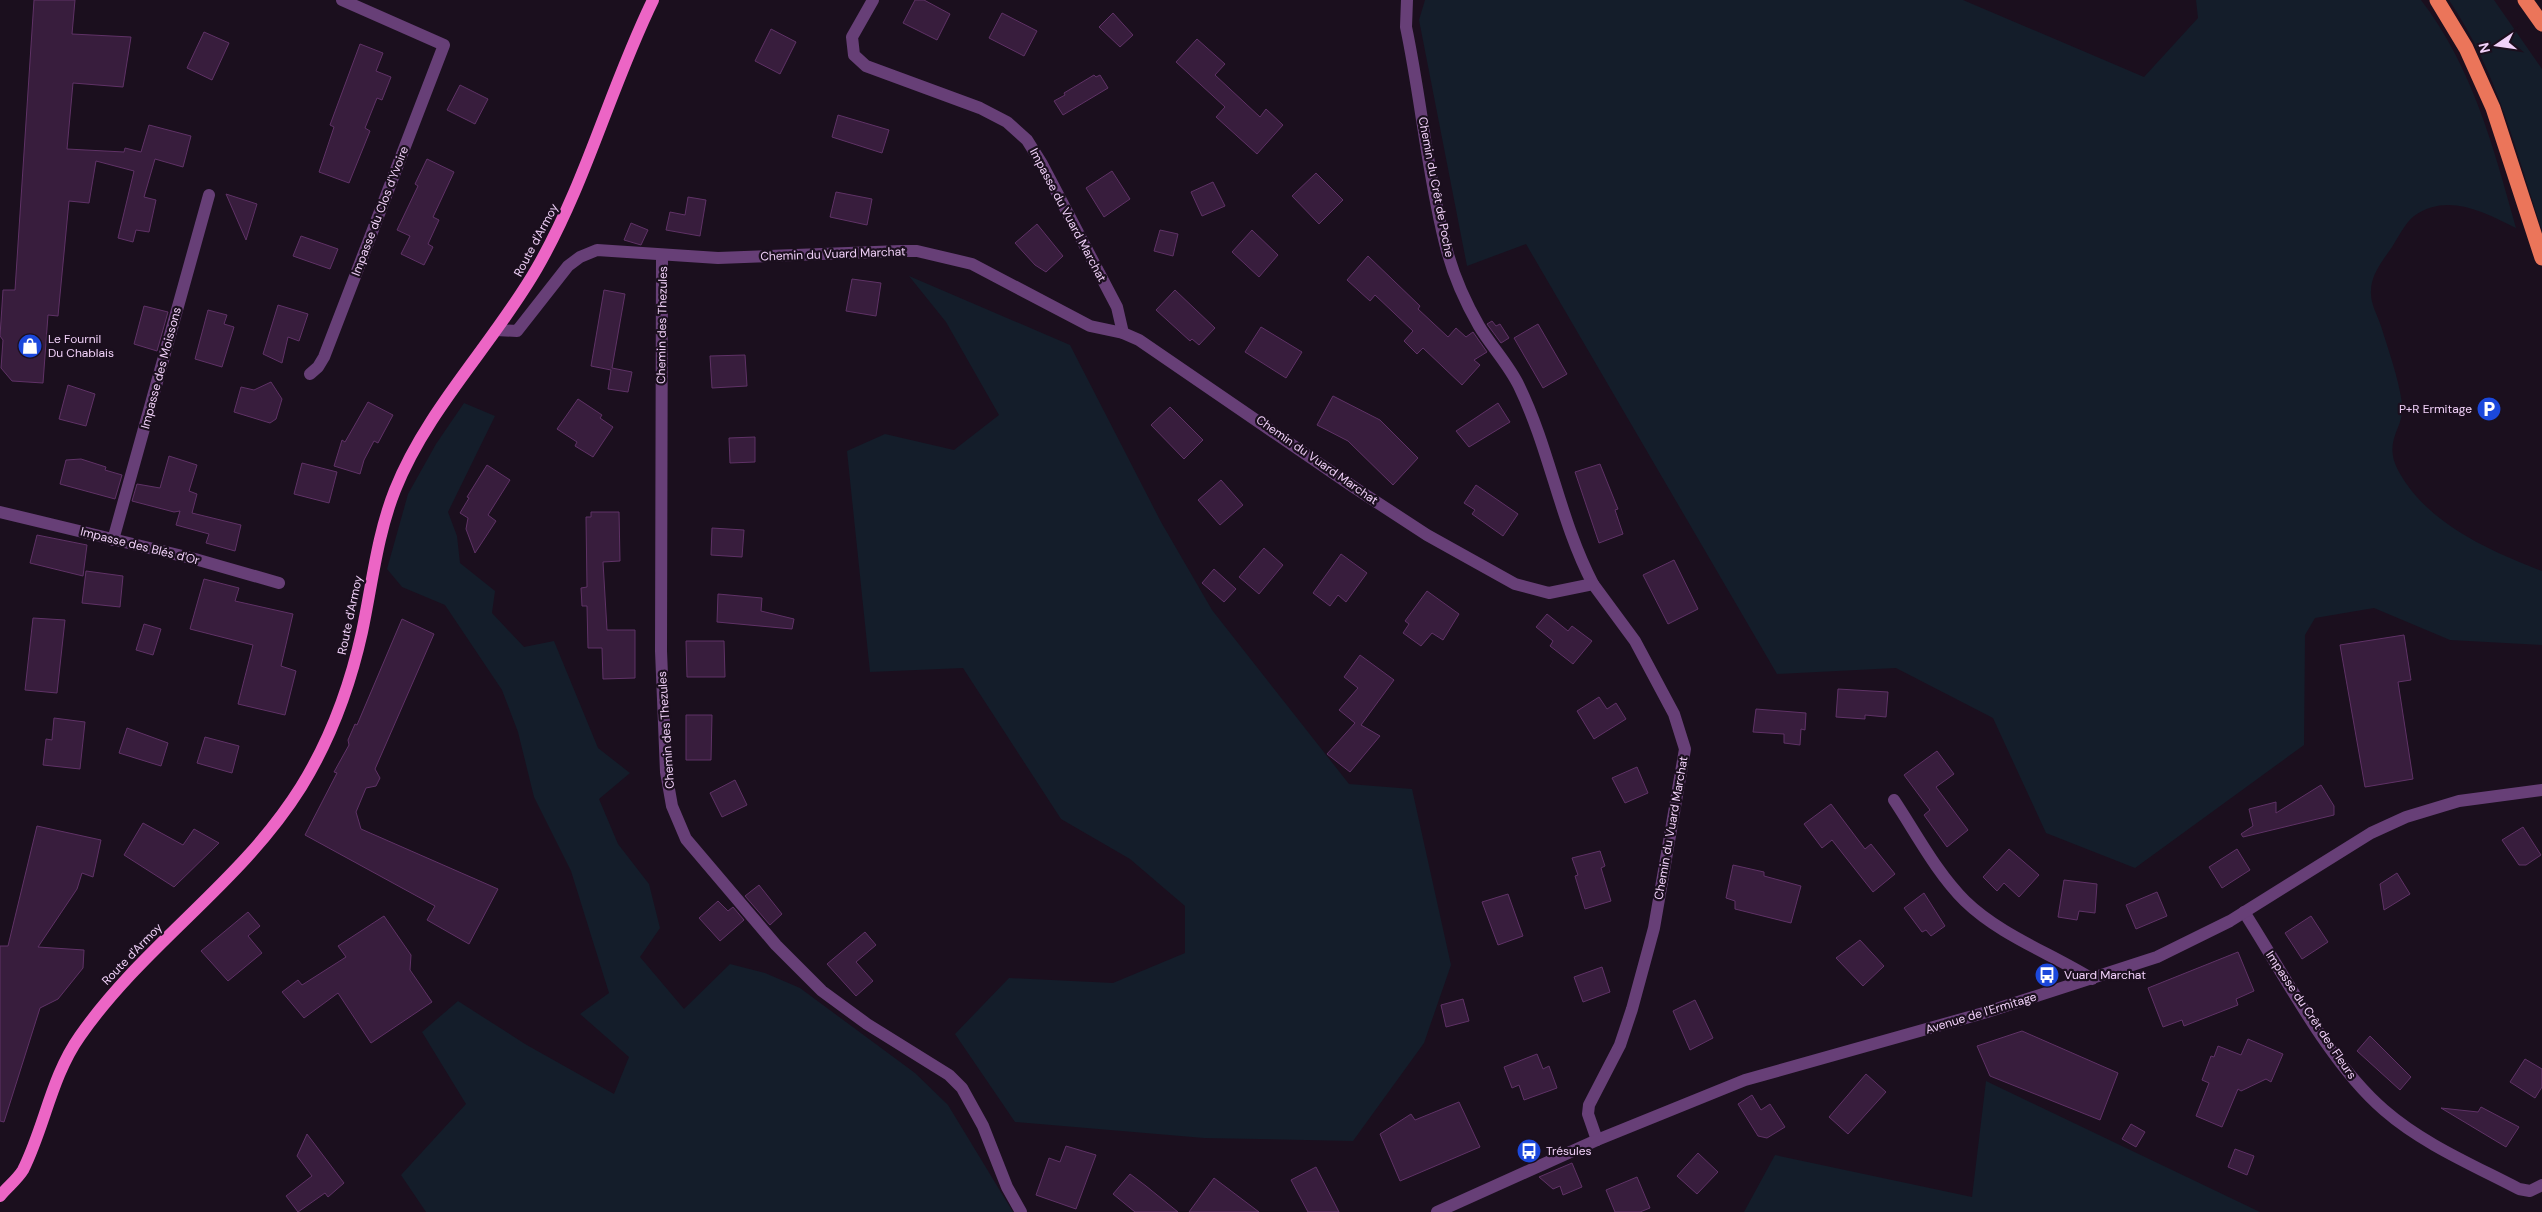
<svg xmlns="http://www.w3.org/2000/svg" width="2542" height="1212" viewBox="0 0 2542 1212" font-family="'DM Sans',sans-serif">
<style>
.green{fill:#141d2a}
.building{fill:#381d3d;stroke:#5f3266}
.lines{fill:none;stroke-linecap:round;stroke-linejoin:round}
.minor{stroke:#673f77;stroke-width:12}
.major{stroke:#ec65c5;stroke-width:12}
.highway{stroke:#eb755a;stroke-width:15}
.labels{text-anchor:middle;dominant-baseline:central;stroke-width:4.5;stroke-linejoin:round;paint-order:stroke}
.street-label{font-size:12px;fill:#f1d1f9;stroke:#1b0f1e}
.poi-label{font-size:12px;fill:#f1d1f9;stroke:#1b0f1e;text-anchor:start}
</style>
<rect width="100%" height="100%" fill="#1b0f1e"/>
<g class="green">
<path d="M1425 0H1963L2144 77 2198 18 2196 0H2421C2472 66 2494 148 2516 228 2484 212 2447 192 2414 216 2405 223 2398 238 2392 247 2382 262 2370 275 2371 294 2371 304 2378 317 2381 326 2389 352 2398 376 2402 403 2406 428 2381 439 2399 472 2428 524 2490 551 2542 571V645L2450 640 2374 608 2315 618 2305 635 2304 745 2135 868 2046 833 1993 718 1896 668 1777 674 1526 244 1467 266 1419 20Z"/>
<path d="M2449 0H2494L2542 69V230C2514 147 2499 75 2449 0Z"/>
<polygon points="909,276 1070,345 1161,522 1212,610 1349,784 1412,789 1451,965 1424,1043 1353,1141 1204,1138 1015,1122 955,1034 1009,978 1113,983 1185,953 1185,906 1130,859 1061,819 963,668 870,672 847,451 885,434 954,450 999,415 946,322"/>
<polygon points="464,403 495,416 448,512 457,536 460,563 495,591 492,613 524,647 554,641 598,748 630,773 599,799 618,844 649,884 660,928 640,957 684,1009 730,964 765,973 800,988 915,1073 948,1105 1013,1212 426,1212 401,1175 466,1104 422,1032 458,1001 525,1044 614,1094 629,1057 580,1014 609,993 571,871 534,797 518,732 502,690 445,605 402,587 387,569 408,494 436,444"/>
<polygon points="1986,1081 2260,1212 1744,1212 1775,1155 1972,1197"/>
</g>
<g class="building">
<polygon points="34,0 75,0 72,34 131,37 123,87 73,83 67,149 124,152 125,148 141,152 149,125 191,136 183,167 155,159 144,197 156,200 149,232 136,230 133,242 118,238 134,171 96,161 89,203 69,201 58,316 48,315 43,383 12,381 1,368 3,340 0,336 3,290 15,290"/>
<polygon points="915,0 924,0 950,14 937,40 903,23"/>
<polygon points="1002,13 1037,31 1024,56 989,38"/>
<polygon points="1113,13 1133,35 1120,47 1099,27"/>
<polygon points="771,29 796,42 780,74 755,61"/>
<polygon points="204,32 229,43 212,80 187,68"/>
<polygon points="1197,39 1225,64 1215,75 1260,117 1266,109 1283,125 1257,154 1216,117 1225,107 1176,62"/>
<polygon points="360,44 383,53 376,71 391,77 382,100 377,98 365,128 370,131 349,183 319,172 334,127 330,125"/>
<polygon points="1094,75 1096,77 1100,75 1108,88 1063,115 1054,101 1065,95 1064,93"/>
<polygon points="460,85 488,99 475,124 447,110"/>
<polygon points="838,115 889,130 882,153 832,137"/>
<polygon points="427,159 454,172 433,217 439,220 428,244 433,247 424,265 401,254 410,236 397,230 418,186 415,184"/>
<polygon points="1112,171 1130,199 1104,217 1086,188"/>
<polygon points="1316,173 1343,200 1319,224 1292,196"/>
<polygon points="1213,182 1225,206 1202,216 1191,192"/>
<polygon points="836,192 872,199 867,225 830,217"/>
<polygon points="226,194 257,204 246,240"/>
<polygon points="688,197 706,200 700,236 666,230 670,212 685,215"/>
<polygon points="631,223 648,230 641,245 624,240"/>
<polygon points="1037,224 1063,256 1046,272 1035,265 1015,243"/>
<polygon points="1160,230 1178,234 1173,256 1154,251"/>
<polygon points="1252,230 1278,255 1259,277 1232,252"/>
<polygon points="301,236 338,249 330,269 293,256"/>
<polygon points="1368,256 1420,306 1418,309 1448,337 1456,328 1466,337 1473,332 1487,352 1474,360 1480,365 1462,385 1423,348 1417,354 1404,341 1413,331 1375,295 1370,301 1347,280"/>
<polygon points="852,279 881,283 876,316 846,311"/>
<polygon points="604,290 625,294 612,368 632,372 628,392 608,389 611,370 591,366"/>
<polygon points="1175,290 1215,328 1199,345 1192,339 1190,341 1156,310"/>
<polygon points="278,305 308,314 299,341 288,337 282,363 263,354"/>
<polygon points="144,306 168,312 157,351 134,344"/>
<polygon points="208,310 227,315 224,324 234,327 222,367 195,359"/>
<polygon points="1492,321 1496,326 1500,324 1509,338 1501,343 1487,324"/>
<polygon points="1538,324 1567,374 1543,388 1514,338"/>
<polygon points="1261,327 1302,352 1286,378 1245,352"/>
<polygon points="745,355 747,386 712,388 710,356"/>
<polygon points="271,382 282,399 276,419 270,423 234,412 241,387 254,390"/>
<polygon points="68,385 95,394 86,426 59,419"/>
<polygon points="1333,396 1380,420 1418,458 1393,485 1348,441 1317,425"/>
<polygon points="578,399 602,415 600,418 613,427 593,457 575,446 577,442 557,429"/>
<polygon points="368,402 393,415 378,443 374,441 364,460 360,474 334,466 342,440 345,442"/>
<polygon points="1498,403 1510,422 1469,447 1456,431"/>
<polygon points="1170,407 1203,440 1184,459 1151,425"/>
<polygon points="755,437 755,462 730,463 729,438"/>
<polygon points="169,456 197,465 189,491 197,494 192,513 241,525 235,551 206,543 209,534 176,525 180,511 174,512 132,501 137,484 160,488"/>
<polygon points="81,459 106,467 105,470 122,475 115,499 60,484 66,460"/>
<polygon points="302,463 337,472 329,503 294,494"/>
<polygon points="1600,464 1618,509 1615,510 1623,534 1599,543 1575,472"/>
<polygon points="487,465 510,480 488,515 496,521 475,553 466,529 468,518 460,513 469,498 467,497"/>
<polygon points="1221,480 1243,505 1220,525 1198,500"/>
<polygon points="1476,485 1518,514 1503,536 1472,514 1475,510 1464,503"/>
<polygon points="591,512 619,512 620,561 603,562 607,630 635,630 635,678 603,679 602,648 588,648 587,606 582,606 581,588 587,587 586,517 591,517"/>
<polygon points="712,528 744,530 742,557 711,555"/>
<polygon points="37,535 87,545 83,576 30,563"/>
<polygon points="1264,548 1283,565 1259,594 1239,577"/>
<polygon points="1341,554 1367,573 1346,602 1338,595 1330,606 1313,593"/>
<polygon points="1674,560 1698,609 1668,624 1643,575"/>
<polygon points="1214,569 1236,589 1224,602 1202,583"/>
<polygon points="86,571 123,576 120,607 82,603"/>
<polygon points="204,579 239,588 235,601 293,614 281,666 296,671 285,715 238,704 253,645 190,629"/>
<polygon points="1427,591 1459,614 1443,640 1432,633 1421,646 1403,633 1409,624 1405,621"/>
<polygon points="718,594 762,598 761,611 794,619 792,629 717,622"/>
<polygon points="1547,614 1568,631 1572,626 1592,641 1573,664 1550,646 1553,641 1536,627"/>
<polygon points="33,618 65,620 57,693 25,690"/>
<polygon points="402,619 434,634 375,769 380,778 376,786 366,788 356,812 361,829 498,889 469,944 427,920 435,906 305,835 337,773 334,772 349,745 348,740 355,724 357,725"/>
<polygon points="144,624 161,629 153,655 136,650"/>
<polygon points="2404,635 2411,680 2398,682 2413,779 2365,787 2340,645"/>
<polygon points="686,641 724,641 725,677 687,677"/>
<polygon points="1360,655 1394,680 1361,725 1380,736 1350,772 1327,754 1355,723 1339,710 1358,688 1344,677"/>
<polygon points="1838,689 1888,692 1886,717 1865,715 1865,719 1836,717"/>
<polygon points="1599,697 1607,709 1616,703 1626,719 1594,739 1577,711"/>
<polygon points="1756,709 1806,713 1805,730 1801,729 1800,745 1784,743 1784,734 1753,732"/>
<polygon points="686,715 712,715 711,760 686,760"/>
<polygon points="54,718 85,722 80,769 43,765 46,739 52,740"/>
<polygon points="127,728 168,743 161,766 119,753"/>
<polygon points="205,737 239,746 232,773 197,763"/>
<polygon points="1937,751 1954,774 1936,787 1968,830 1947,847 1924,815 1930,810 1904,775"/>
<polygon points="1637,767 1648,793 1625,803 1612,778"/>
<polygon points="735,780 747,805 722,817 710,793"/>
<polygon points="2321,785 2334,806 2334,815 2243,837 2241,834 2253,826 2249,809 2276,802 2276,813"/>
<polygon points="1831,804 1865,849 1871,844 1895,874 1873,892 1832,840 1822,848 1804,824"/>
<polygon points="143,823 183,845 194,829 219,843 174,887 124,855"/>
<polygon points="37,826 101,840 93,877 82,873 77,889 38,947 84,950 83,968 58,999 40,1008 4,1122 0,1121 0,946 8,946"/>
<polygon points="2523,827 2541,855 2526,865 2519,865 2502,840"/>
<polygon points="2009,849 2039,875 2019,897 2004,883 1997,891 1983,877"/>
<polygon points="2237,849 2250,870 2222,888 2209,867"/>
<polygon points="1600,851 1605,866 1601,868 1611,901 1585,909 1575,876 1578,875 1572,858"/>
<polygon points="1733,865 1764,872 1764,876 1801,886 1791,923 1735,909 1735,901 1726,898"/>
<polygon points="2397,873 2410,894 2384,910 2380,884"/>
<polygon points="2064,880 2097,884 2095,913 2079,911 2077,920 2058,917"/>
<polygon points="759,885 782,914 770,925 745,896"/>
<polygon points="2157,892 2167,916 2136,929 2126,905"/>
<polygon points="1924,893 1945,926 1931,936 1926,930 1922,932 1904,908"/>
<polygon points="1508,894 1523,936 1498,945 1482,902"/>
<polygon points="718,901 728,911 733,907 744,920 720,941 699,918"/>
<polygon points="248,912 260,926 248,936 262,953 228,981 201,951"/>
<polygon points="384,916 411,955 410,970 432,1002 371,1043 338,993 304,1018 282,992 298,980 302,985 346,957 338,946"/>
<polygon points="2311,916 2328,942 2302,959 2285,933"/>
<polygon points="865,932 876,945 856,962 873,981 856,996 827,964"/>
<polygon points="1860,940 1884,966 1863,986 1836,958"/>
<polygon points="2238,952 2254,991 2236,999 2238,1005 2184,1026 2182,1020 2163,1027 2148,988"/>
<polygon points="1602,967 1610,992 1583,1002 1574,977"/>
<polygon points="1463,999 1469,1021 1446,1027 1441,1005"/>
<polygon points="1695,1000 1713,1038 1690,1050 1673,1011"/>
<polygon points="2022,1031 2118,1073 2100,1120 1990,1076 1977,1046"/>
<polygon points="2370,1036 2411,1077 2400,1090 2357,1051"/>
<polygon points="2248,1039 2283,1054 2271,1082 2266,1079 2241,1091 2238,1089 2222,1127 2196,1116 2209,1083 2202,1080 2211,1056 2214,1057 2218,1046 2241,1055"/>
<polygon points="1537,1054 1543,1069 1549,1066 1557,1088 1524,1100 1519,1085 1512,1088 1504,1067"/>
<polygon points="2525,1059 2542,1069 2542,1087 2535,1098 2510,1082"/>
<polygon points="1866,1074 1886,1092 1848,1134 1829,1117"/>
<polygon points="1752,1095 1761,1110 1770,1104 1785,1127 1767,1138 1758,1136 1738,1104"/>
<polygon points="1459,1102 1480,1147 1400,1181 1380,1134 1411,1114 1415,1120"/>
<polygon points="2481,1107 2519,1127 2506,1147 2441,1108 2478,1112"/>
<polygon points="2131,1124 2145,1132 2136,1147 2122,1139"/>
<polygon points="307,1134 344,1183 328,1197 325,1193 298,1212 286,1196 312,1176 297,1156"/>
<polygon points="1066,1146 1096,1155 1076,1209 1036,1195 1049,1158 1060,1162"/>
<polygon points="2235,1149 2254,1156 2247,1175 2228,1167"/>
<polygon points="1698,1153 1718,1172 1697,1194 1677,1176"/>
<polygon points="1572,1163 1582,1187 1563,1195 1560,1186 1553,1189 1539,1177"/>
<polygon points="1316,1167 1339,1212 1308,1212 1291,1180"/>
<polygon points="1130,1174 1146,1186 1178,1212 1135,1212 1113,1194"/>
<polygon points="1637,1177 1650,1208 1640,1212 1615,1212 1606,1190"/>
<polygon points="1214,1178 1259,1212 1189,1212"/>
</g>
<g class="lines">
<g class="minor">
<polyline points="873,0 852,37 854,55 866,66 980,108 1007,122 1027,140 1042,164 1117,307 1123,333"/>
<path d="M1407 0 1406 27C1421 98 1427 172 1445 243 1452 272 1464 300 1479 326 1491 346 1509 365 1519 386 1550 450 1560 521 1593 584"/>
<polyline points="662,255 661,651 666,772 672,806 686,839 776,945 822,991 867,1024 949,1075 962,1088 983,1126 1007,1187 1021,1212"/>
<polyline points="496,330 517,331 568,266 580,257 597,250 718,258 901,251 917,251 972,264 1090,326 1123,333 1139,340 1355,488 1427,535 1515,584 1549,593 1593,584 1635,641 1674,714 1685,749 1654,928 1632,1009 1620,1045 1589,1105 1588,1114 1597,1140"/>
<polyline points="310,374 318,367 324,357 444,45 342,0"/>
<polyline points="0,512 195,559 279,583"/>
<polyline points="113,540 209,195"/>
<path d="M1894 800C1916 833 1936 872 1965 901 2000 935 2050 953 2092 979"/>
<path d="M2244 912C2284 974 2329 1063 2384 1110 2423 1144 2473 1165 2519 1189L2530 1191 2542 1185"/>
<polyline points="1437,1212 1597,1140 1745,1080 1987,1012 2157,957 2230,921 2371,833 2406,817 2459,801 2542,790"/>
</g>
<path class="major" d="M0 1196C7 1187 17 1180 23 1170 45 1126 51 1077 80 1036 144 944 241 883 301 787 330 740 350 686 362 632 372 585 377 535 395 490 427 409 494 343 537 268 586 183 610 88 653 0"/>
<g class="highway">
<polyline points="2437,0 2466,48 2493,108 2542,258"/>
<polyline points="2525,0 2542,24"/>
</g>
</g>
<defs>
<symbol id="shop-disc" viewBox="-11 -11 22 22"><circle r="9.5" fill="#1b48dc" stroke="#1b0f1e"/><path d="M-5-2.5h2.3a2.7 3.5 0 0 1 5.4 0H5L5.5 6h-11ZM-1.5-2.5h3a1.5 2.3 0 0 0-3 0Z" fill="#fff"/></symbol>
<symbol id="parking-disc" viewBox="-11 -11 22 22"><circle r="9.5" fill="#1b48dc" stroke="#1b0f1e"/><path d="M-3.5-5.5H1a3.5 3.5 0 0 1 0 7H-1V5.5H-3.5ZM-1-3.4V-.6H.8a1.4 1.4 0 0 0 0-2.8Z" fill="#fff"/></symbol>
<symbol id="bus-disc" viewBox="-11 -11 22 22"><circle r="9.5" fill="#1b48dc" stroke="#1b0f1e"/><path d="M-5-6H5V4H4V6H2V4H-2V6H-4V4H-5ZM-3.5-4V0h7V-4ZM-3.5 1.2v1.5H-2V1.2ZM2 1.2v1.5H3.5V1.2Z" fill="#fff"/></symbol>
</defs>
<g fill-rule="evenodd">
<use href="#shop-disc" x="16" y="332" width="28" height="28"/>
<use href="#parking-disc" x="2475" y="395" width="28" height="28"/>
<use href="#bus-disc" x="2033" y="961" width="28" height="28"/>
<use href="#bus-disc" x="1515" y="1137" width="28" height="28"/>
</g>
<g class="labels">
<g class="street-label">
<text transform="translate(1436 187) rotate(79)">Chemin du Crêt de Poche</text>
<text transform="translate(380 211) rotate(-69)">Impasse du Clos d'Yvoire</text>
<text transform="translate(1068 215) rotate(62)">Impasse du Vuard Marchat</text>
<text transform="translate(536 240) rotate(-62)">Route d'Armoy</text>
<text transform="translate(833 254) rotate(-2)">Chemin du Vuard Marchat</text>
<text transform="translate(662 325) rotate(-89)">Chemin des Thezules</text>
<text transform="translate(161 368) rotate(-75)">Impasse des Moissons</text>
<text transform="translate(1317 460) rotate(35)">Chemin du Vuard Marchat</text>
<text transform="translate(140 546) rotate(14)">Impasse des Blés d'Or</text>
<text transform="translate(350 615) rotate(-78)">Route d'Armoy</text>
<text transform="translate(666 730) rotate(-94)">Chemin des Thezules</text>
<text transform="translate(1671 828) rotate(-80)">Chemin du Vuard Marchat</text>
<text transform="translate(132 954) rotate(-46)">Route d'Armoy</text>
<text transform="translate(1981 1013) rotate(-17)">Avenue de l'Ermitage</text>
<text transform="translate(2311 1015) rotate(56)">Impasse du Crêt des Fleurs</text>
</g>
<g class="poi-label">
<text x="48" y="339">Le Fournil<tspan x="48" dy="14">Du Chablais</tspan></text>
<text x="2472" y="409" text-anchor="end">P+R Ermitage</text>
<text x="2064" y="975">Vuard Marchat</text>
<text x="1546" y="1151">Trésules</text>
</g>
</g>
<g transform="translate(2497 45) rotate(257)" stroke="#1b0f1e" stroke-width="4" paint-order="stroke">
<path d="M0-4L9 19L0 12L-9 19Z" fill="#f1d1f9"/>
<text y="-8" font-size="14" font-weight="bold" text-anchor="middle" fill="#f1d1f9">N</text>
</g>
</svg>
